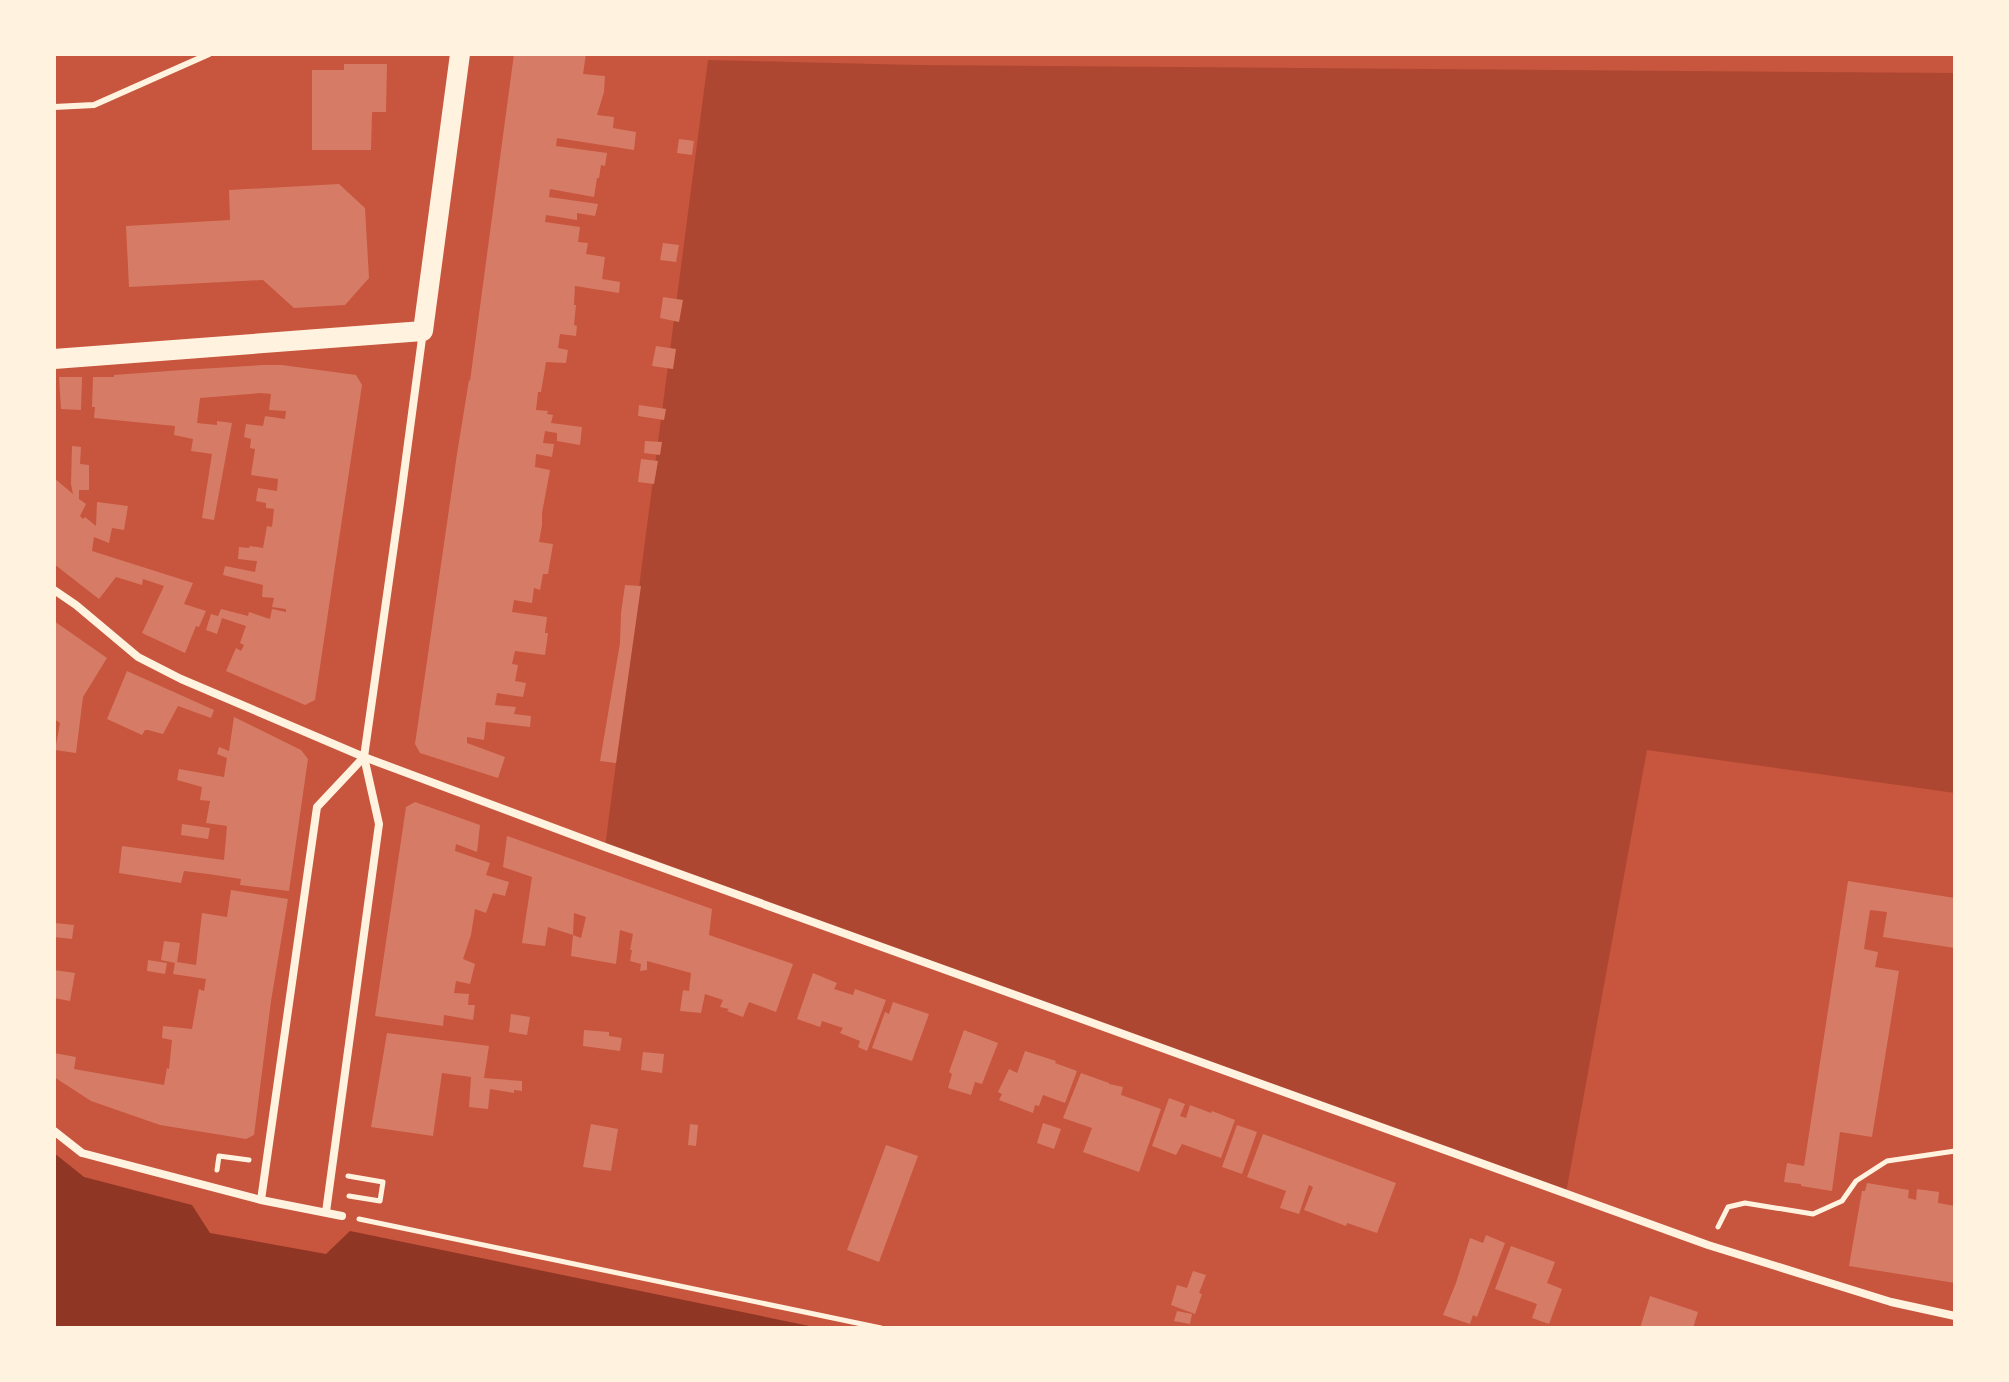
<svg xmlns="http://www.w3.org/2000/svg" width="2009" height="1382" viewBox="0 0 2009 1382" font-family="Merriweather,serif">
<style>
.green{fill:#ae4732}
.water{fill:#8f3625}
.building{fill:#d67c66}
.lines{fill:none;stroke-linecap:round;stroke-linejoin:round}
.path{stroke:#fff3e0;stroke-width:5}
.service{stroke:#fff3e0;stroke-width:6}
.minor{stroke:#fff3e0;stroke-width:8}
.primary{stroke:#fff3e0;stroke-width:20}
</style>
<rect width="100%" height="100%" fill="#c8553d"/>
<polygon class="green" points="708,60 917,65 1955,73 1955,793 1647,750 1566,1193 605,847"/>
<polygon class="water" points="54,1153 84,1177 192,1205 210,1233 326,1254 350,1231 819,1328 54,1328"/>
<g class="building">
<polygon points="514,54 586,54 583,74 605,76 604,92 597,115 614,117 613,128 636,132 634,150 557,138 556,146 607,153 605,166 601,165 599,178 597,178 594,197 550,189 549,197 598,204 595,216 577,213 577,220 546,215 545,222 580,227 578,242 588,243 586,254 605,257 602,279 620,282 619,293 575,286 574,305 576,305 574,325 577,326 576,336 560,334 558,348 568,350 566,363 546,362 541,392 538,392 536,410 548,411 547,414 553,415 551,423 582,427 580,445 557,441 557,433 545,431 543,443 554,444 552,457 536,454 535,467 550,470 542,513 542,525 539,542 553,544 548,574 543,574 540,590 534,588 532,603 514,600 512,612 547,617 545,633 548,633 545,655 515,651 512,664 518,665 515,681 526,683 523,697 497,693 495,705 516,707 514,714 531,716 530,727 486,722 484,740 467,737 467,743 505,757 498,778 420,753 415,744 457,454 469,380 470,381"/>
<polygon points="344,64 387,64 386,112 372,112 371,150 312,150 312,70 344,70"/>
<polygon points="679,139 694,141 692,155 677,153"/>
<polygon points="339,184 365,208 369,278 345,305 294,308 263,280 129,287 126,226 230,220 229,190"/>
<polygon points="663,243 679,245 676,262 660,260"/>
<polygon points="663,297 683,300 679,322 660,318"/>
<polygon points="656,346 676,349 673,369 652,366"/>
<polygon points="264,365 282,365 356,375 362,385 315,700 305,705 226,671 236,648 241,651 244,645 240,643 246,626 222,618 217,634 206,630 211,614 218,616 221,609 248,616 249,612 270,619 272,609 286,612 286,609 272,607 274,598 262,597 263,585 223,575 225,566 255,572 257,561 238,559 239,547 249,548 250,546 263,548 267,526 272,527 274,509 266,508 266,503 256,501 258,488 277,491 278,479 251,475 255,449 250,448 251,439 244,437 246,424 263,426 265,416 285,419 286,411 269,410 271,394 261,393 200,398 197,423 217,425 217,421 232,423 214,520 202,518 212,454 191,451 193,439 174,435 175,426 94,418 95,407 92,407 93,377 114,377 114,375 182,370"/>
<polygon points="59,377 82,377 81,410 61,409"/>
<polygon points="639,405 666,409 664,420 638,416"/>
<polygon points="645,441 662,442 660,455 644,453"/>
<polygon points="72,446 81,447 80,464 89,465 89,490 79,490 79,499 86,504 80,516 83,519 85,517 96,526 97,502 128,506 124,530 112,528 109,543 94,537 92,551 193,583 184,604 206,611 199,627 196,626 185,653 142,633 164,586 143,579 142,585 116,577 99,599 54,564 54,478 73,494 71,484"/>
<polygon points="641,459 658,461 654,484 638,482"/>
<polygon points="625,585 641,586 616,763 600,761 620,643 621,613"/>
<polygon points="54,621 107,658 83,697 76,753 55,750 60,723 54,719"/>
<polygon points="127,671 214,710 211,718 178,706 163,734 148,730 145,730 142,735 107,719"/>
<polygon points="234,717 301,750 308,759 289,891 240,885 241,879 208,874 184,871 181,883 119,873 122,846 224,860 227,826 206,823 210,801 200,800 202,787 177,780 179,769 224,777 227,758 217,754 219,747 229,751"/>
<polygon points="415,802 480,825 477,852 456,844 455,851 490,863 486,875 509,882 505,896 493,893 486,913 475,909 471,935 463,959 475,964 470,984 456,981 454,993 469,994 468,1005 475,1005 473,1020 444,1015 443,1026 375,1016 406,807"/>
<polygon points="182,824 210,828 208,839 181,835"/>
<polygon points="507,836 712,909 709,935 793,964 776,1012 749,1002 743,1017 727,1011 729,1009 720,1007 723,1000 705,994 701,1013 680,1011 683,990 689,991 691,973 647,961 647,970 640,971 641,964 630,961 632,950 630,950 633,934 620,930 616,964 571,956 573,935 581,938 586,917 574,913 573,935 548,927 545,946 522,943 532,877 503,867"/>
<polygon points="1848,881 1955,898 1955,948 1883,937 1887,912 1870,910 1864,949 1878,952 1875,967 1899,971 1872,1137 1840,1132 1832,1191 1801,1186 1801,1184 1784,1182 1787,1163 1804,1166"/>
<polygon points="231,890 288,899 271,1001 254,1135 246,1139 160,1125 91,1101 54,1077 54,1053 76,1057 74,1069 164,1085 167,1068 169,1069 172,1040 162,1038 163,1026 192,1029 199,989 204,991 206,979 173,974 175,963 161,960 164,941 180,943 177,962 196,965 202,913 227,917"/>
<polygon points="55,923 74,925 72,939 54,937"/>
<polygon points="148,960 167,963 165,974 147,971"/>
<polygon points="54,970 75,973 70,1001 54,998"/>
<polygon points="813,973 837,983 834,989 853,995 855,989 886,1000 867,1051 858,1047 860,1041 840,1033 843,1028 822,1021 820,1027 797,1019"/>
<polygon points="893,1002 929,1014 912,1061 872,1048 885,1012 889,1014"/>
<polygon points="511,1014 530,1017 527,1035 509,1032"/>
<polygon points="584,1030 609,1032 609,1036 622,1038 620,1051 583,1046"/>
<polygon points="964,1030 998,1043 982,1084 975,1082 971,1095 948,1088 952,1074 949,1072"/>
<polygon points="387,1033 489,1046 484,1078 522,1081 522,1091 514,1090 514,1093 490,1089 488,1109 469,1107 471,1077 442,1073 433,1136 371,1127"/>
<polygon points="1025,1051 1056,1061 1055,1063 1077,1071 1065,1103 1043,1095 1039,1106 1035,1105 1033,1113 999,1100 1002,1094 998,1092 1009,1069 1017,1073"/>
<polygon points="643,1052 664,1054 662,1073 641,1070"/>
<polygon points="1081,1073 1109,1083 1109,1084 1123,1087 1121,1095 1161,1109 1139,1172 1083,1152 1092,1128 1063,1118"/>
<polygon points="1169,1098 1185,1104 1180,1116 1186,1118 1190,1105 1211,1113 1212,1111 1235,1120 1221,1158 1182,1144 1176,1155 1152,1146"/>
<polygon points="1043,1123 1061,1129 1054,1149 1037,1143"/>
<polygon points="591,1124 618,1129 611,1171 583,1167"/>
<polygon points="690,1124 698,1125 696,1146 688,1145"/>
<polygon points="1237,1125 1257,1132 1242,1174 1222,1167"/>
<polygon points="1263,1134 1396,1183 1377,1233 1347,1223 1346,1226 1304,1210 1313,1187 1309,1185 1299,1214 1280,1208 1286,1191 1247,1177"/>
<polygon points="886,1145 918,1156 879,1262 847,1250"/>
<polygon points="1867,1183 1909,1190 1908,1198 1916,1200 1917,1189 1939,1192 1938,1203 1955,1206 1955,1283 1849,1266 1862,1191 1865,1191"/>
<polygon points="1486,1235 1505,1243 1477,1317 1473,1315 1470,1324 1443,1315 1456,1283 1470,1238 1483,1243"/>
<polygon points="1511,1246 1555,1262 1547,1283 1562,1289 1549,1324 1532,1318 1537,1304 1495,1289"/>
<polygon points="1193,1271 1206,1275 1199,1293 1202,1294 1195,1314 1171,1305 1177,1285 1187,1288"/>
<polygon points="1650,1296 1698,1312 1693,1328 1640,1328"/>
<polygon points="1177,1311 1192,1314 1190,1324 1174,1321"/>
</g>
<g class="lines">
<g class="path">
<polyline points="217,1170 219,1156 249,1160"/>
<polyline points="348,1176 383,1182 380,1201 349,1196"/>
<polyline points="359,1219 881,1328"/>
<polyline points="1718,1227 1728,1207 1745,1203 1813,1214 1842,1201 1856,1181 1887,1161 1955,1151"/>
</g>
<polyline class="service" points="54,107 94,105 209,54"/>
<g class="minor">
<polyline points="54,590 76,605 138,657 181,679 364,757 605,847 1708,1245 1891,1302 1955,1316"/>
<polyline points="54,1131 82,1153 261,1200 342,1216"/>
<polyline points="261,1200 317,807 364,757"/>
<polyline points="326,1212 379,824 364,757 400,503 423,331"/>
</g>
<polyline class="primary" points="54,359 423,331 460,54"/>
</g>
<rect width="2009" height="1382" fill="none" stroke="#fff3e0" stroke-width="112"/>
</svg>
